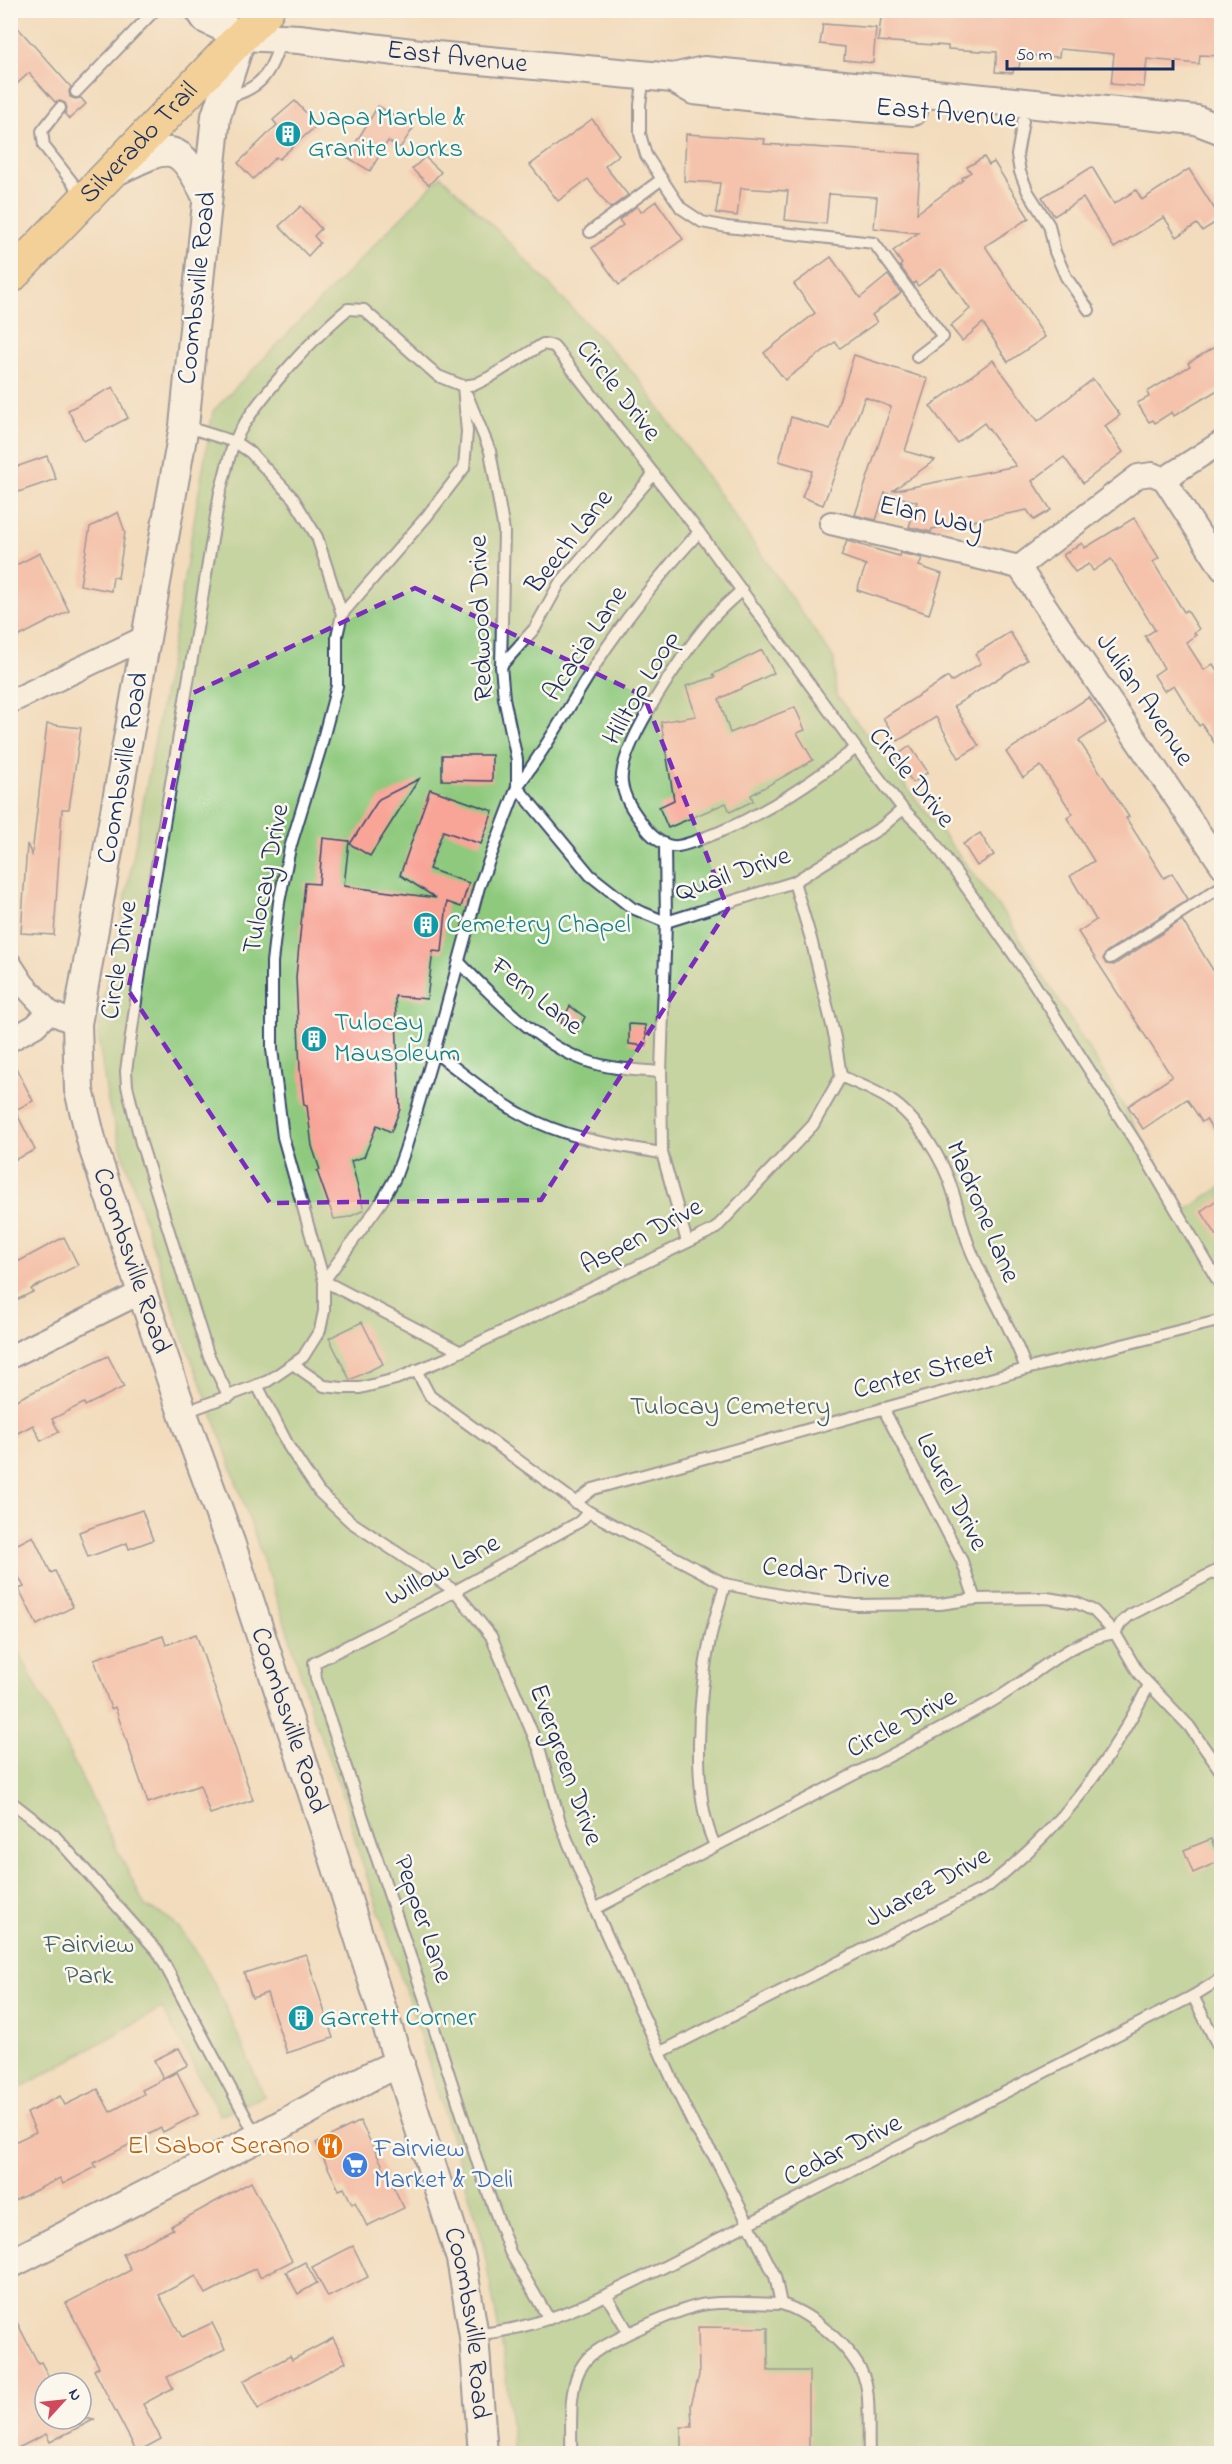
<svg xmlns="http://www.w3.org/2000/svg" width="1232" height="2464" viewBox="0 0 1232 2464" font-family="'Indie Flower',sans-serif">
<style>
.green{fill:#8ec97d;stroke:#547c6e;stroke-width:1.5}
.building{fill:#f8a497}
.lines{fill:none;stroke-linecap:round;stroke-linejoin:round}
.service-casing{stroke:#3b496c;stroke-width:14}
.minor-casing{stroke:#3b496c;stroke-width:26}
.tertiary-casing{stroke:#3b496c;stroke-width:32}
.primary-casing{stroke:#3b496c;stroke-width:36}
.service{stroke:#fff;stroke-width:10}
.minor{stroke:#fff;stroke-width:22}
.tertiary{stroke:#fff;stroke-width:28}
.primary{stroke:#f3c26a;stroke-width:33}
.marked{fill:none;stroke:#7b2cbf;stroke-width:4.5;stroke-dasharray:12 8;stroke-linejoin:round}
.labels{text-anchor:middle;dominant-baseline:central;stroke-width:5;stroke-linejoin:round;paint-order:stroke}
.street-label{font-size:27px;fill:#1b2f5e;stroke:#fbf7ec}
.culture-label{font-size:27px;fill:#0d838f;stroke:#fbf7ec;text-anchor:start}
.park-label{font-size:27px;fill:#3e5d67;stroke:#fbf7ec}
.food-label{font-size:27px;fill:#c56008;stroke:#fbf7ec;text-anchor:end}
.shop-label{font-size:27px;fill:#366cbe;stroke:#fbf7ec;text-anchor:start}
</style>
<rect width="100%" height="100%" fill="#fbf7ec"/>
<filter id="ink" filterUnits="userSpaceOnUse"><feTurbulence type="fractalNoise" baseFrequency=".0167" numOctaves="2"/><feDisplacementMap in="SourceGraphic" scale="12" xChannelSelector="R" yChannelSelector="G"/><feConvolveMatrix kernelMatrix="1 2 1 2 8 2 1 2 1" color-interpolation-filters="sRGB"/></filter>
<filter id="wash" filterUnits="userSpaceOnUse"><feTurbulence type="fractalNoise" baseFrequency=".008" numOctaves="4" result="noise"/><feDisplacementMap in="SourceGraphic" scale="24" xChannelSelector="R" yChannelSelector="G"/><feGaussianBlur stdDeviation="1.35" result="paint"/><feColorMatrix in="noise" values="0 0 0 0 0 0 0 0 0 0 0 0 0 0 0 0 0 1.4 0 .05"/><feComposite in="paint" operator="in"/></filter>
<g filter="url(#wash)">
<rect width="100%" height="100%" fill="#f2dcbd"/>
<g class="green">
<polygon points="441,176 499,232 638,378 834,659 836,695 1007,918 1108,1080 1185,1211 1221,1187 1221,2453 514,2453 504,2358 481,2234 469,2194 413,2013 358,1850 346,1804 311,1711 291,1641 217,1426 179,1326 128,1170 108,1103 98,1036 100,1011 124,906 172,648 213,411"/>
<path d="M10 1633 145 1906C154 1911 166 1915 173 1922 213 1964 240 2043 264 2096L220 2115 162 2008 11 2093Z"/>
</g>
<g id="blocks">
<g class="building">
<polygon points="882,10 953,13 954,10 1221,10 1221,56 1200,55 1199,64 1147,59 1144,87 1111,84 1114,54 1060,49 1059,57 1021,55 1019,68 1014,68 1013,73 995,72 997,52 948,49 948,46 878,41"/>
<polygon points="10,19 71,87 69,91 70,97 75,99 81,98 86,104 69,119 65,114 67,108 65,103 60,101 55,102 29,73 10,90"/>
<polygon points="823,24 876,28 873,63 844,60 845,47 820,44"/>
<polygon points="295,101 317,125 279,159 276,157 253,179 238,163 277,125 273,120"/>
<polygon points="378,106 414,127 400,148 388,141 370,171 347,157"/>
<polygon points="592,119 619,155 605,166 628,195 610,208 588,179 558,201 530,165"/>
<polygon points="686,134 765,139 764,144 921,154 917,213 963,180 962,178 971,172 967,167 984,157 989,165 994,162 1029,218 985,246 1045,337 1008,362 983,323 962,341 950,326 970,309 941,269 918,286 915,282 913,284 900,266 902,264 893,251 918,233 874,228 877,197 829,194 826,224 785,220 788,191 741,188 737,216 716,213 720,183 684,181"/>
<polygon points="425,157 441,172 429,185 412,169"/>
<polygon points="1092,167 1114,204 1136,190 1142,200 1189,169 1221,219 1202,231 1197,224 1177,237 1164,217 1114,248 1083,198 1054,216 1042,197"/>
<polygon points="656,201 683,239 619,285 592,248 623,225 619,220 637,206 641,212"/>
<polygon points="301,206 321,229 314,236 320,243 308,256 279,226"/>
<polygon points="831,257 860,298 888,275 901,293 872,315 877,322 840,348 835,342 785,380 764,353 815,313 794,284"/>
<polygon points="1221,343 1221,388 1174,416 1172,412 1155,423 1153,420 1149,422 1137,403 1149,397 1147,392 1190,366 1188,363"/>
<polygon points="854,355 928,379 905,451 935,460 892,491 1016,466 984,423 957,443 930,406 993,360 1038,421 1093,379 1120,415 1105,426 1123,452 1083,483 1064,457 1032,481 1051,510 1034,520 1027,510 932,529 931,532 909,527 917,502 885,493 876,520 855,515 891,407 865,397 823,505 802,497 812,471 779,461 791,417 830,429"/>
<polygon points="113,387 128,418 84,441 68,410"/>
<polygon points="47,456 56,479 10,495 10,469"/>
<polygon points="118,512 125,532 118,578 113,577 111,591 80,585 90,527"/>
<polygon points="1134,518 1159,558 1153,562 1184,612 1187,610 1199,629 1194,633 1196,635 1186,642 1204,670 1213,664 1221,677 1221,753 1202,724 1199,726 1174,685 1164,691 1154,675 1164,668 1145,636 1155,630 1111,559 1093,571 1089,564 1075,572 1063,555 1082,543 1085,548"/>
<polygon points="847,541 899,556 900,553 922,558 919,566 942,574 929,614 857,590 866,565 841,556"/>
<polygon points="40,553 69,611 10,641 10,568"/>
<polygon points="1010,632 1027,660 954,706 979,746 959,758 936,717 898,741 883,718 948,677 951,682 981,663 975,654"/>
<polygon points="762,650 774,673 719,699 730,733 795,707 805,730 797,733 813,760 751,795 753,801 730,812 726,803 668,828 659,807 674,800 661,722 696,716 686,686 715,677 713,674"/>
<polygon points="1089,697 1106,723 1079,741 1112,790 1129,817 1126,818 1164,878 1172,873 1188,899 1106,952 1103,959 1106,964 1114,965 1182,920 1221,983 1221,1142 1206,1119 1202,1122 1187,1099 1143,1129 1128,1106 1172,1077 1078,932 1096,920 1070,876 1094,861 1067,818 1073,814 1041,766 1023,778 1006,752"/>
<polygon points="47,724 81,728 69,809 62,809 54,935 21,933 27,844 32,855"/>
<polygon points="910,746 928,772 913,783 895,757"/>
<polygon points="442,755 492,755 492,781 442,780"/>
<polygon points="419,779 370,856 350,844 379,799"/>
<polygon points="430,789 493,811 481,844 443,831 429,869 469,883 461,907 447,902 442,952 433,951 427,999 395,996 400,1109 391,1132 377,1125 364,1157 351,1161 364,1210 349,1217 334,1219 317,1171 320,1170 312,1146 307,1106 304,1105 300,1070 296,977 305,883 319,884 323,838 349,841 344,886 436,898 400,875"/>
<polygon points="980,833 994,855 977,866 963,844"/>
<polygon points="570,1006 585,1017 577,1032 561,1023"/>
<polygon points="629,1024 645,1025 647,1046 629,1044"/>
<polygon points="10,1056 33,1101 15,1110 35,1150 10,1162"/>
<polygon points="1221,1197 1221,1242 1201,1211"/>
<polygon points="64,1237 78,1265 31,1289 33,1292 10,1303 10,1266"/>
<polygon points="362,1322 383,1364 350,1380 329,1338"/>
<polygon points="108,1356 124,1387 85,1406 84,1403 52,1419 59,1432 41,1441 33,1425 10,1437 10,1403"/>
<polygon points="142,1510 153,1540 129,1549 127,1543 88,1557 79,1532"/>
<polygon points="33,1536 51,1573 55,1571 73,1607 37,1625 19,1589 24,1587 10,1559 10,1548"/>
<polygon points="196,1634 253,1800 210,1814 200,1785 148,1803 115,1707 111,1709 94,1659 163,1636 166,1645"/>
<polygon points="1211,1839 1220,1861 1193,1873 1184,1850"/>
<polygon points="306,1954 333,2038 287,2053 267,1993 252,1998 244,1973"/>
<polygon points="179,2048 188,2065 163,2078 154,2060"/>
<polygon points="177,2072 198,2114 163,2132 161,2128 94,2163 96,2167 63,2184 60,2178 10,2203 10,2144 36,2132 27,2113 60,2096 65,2105 98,2089 110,2112 144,2094 142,2090"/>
<polygon points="360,2121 404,2208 367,2226 355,2202 352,2204 344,2188 339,2190 316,2143"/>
<polygon points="251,2182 292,2261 260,2277 256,2268 206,2294 196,2276 159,2295 182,2337 212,2323 225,2349 167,2377 173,2388 143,2404 161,2439 137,2452 94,2370 99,2367 66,2303 131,2270 123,2254 173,2229 171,2226"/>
<polygon points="353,2246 368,2277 328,2297 312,2267"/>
<polygon points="305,2262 317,2283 298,2294 286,2272"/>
<polygon points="10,2309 38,2363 41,2362 52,2383 45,2383 45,2419 95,2419 50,2442 46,2434 10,2452"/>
<polygon points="698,2327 768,2328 768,2371 809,2371 809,2450 761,2450 761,2454 681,2454 681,2427 692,2427 691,2405 699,2375"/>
<polygon points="333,2338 346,2362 258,2409 243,2381 290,2356 292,2360"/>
</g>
</g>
</g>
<g filter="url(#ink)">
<use href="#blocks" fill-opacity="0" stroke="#3b496c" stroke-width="1.5"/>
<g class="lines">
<defs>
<g id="service">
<polyline points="644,76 640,105 640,134 646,155 681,208 702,222 727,227 874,243 943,337 917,357"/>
<polyline points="76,92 155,10"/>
<path d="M225 98C264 88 269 74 282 38"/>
<polyline points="60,108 42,131 44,146 83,196"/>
<polyline points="1023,121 1017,155 1020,172 1028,192 1049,225 1055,252 1066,277 1089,310"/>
<polyline points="590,232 662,179"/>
<polyline points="184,426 235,442 251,453 293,498 317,537 342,614"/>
<path d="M742 590C731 600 719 610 710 621 686 650 617 747 622 783 624 798 633 811 642 823 649 834 663 848 678 846 691 844 705 837 717 833 768 812 812 782 856 748"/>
<polyline points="501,666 535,628 559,584 654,474"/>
<path d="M517 787C551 742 576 693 607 647 635 606 666 568 699 532"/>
<polyline points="517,787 590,875 632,908 666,922"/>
<polyline points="665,844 666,922 661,1072 662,1153 687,1242"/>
<polyline points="666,922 794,882 882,827 903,809"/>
<polyline points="1110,958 1222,886"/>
<path d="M459 962C492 996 538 1044 584 1060 608 1069 636 1070 661 1072"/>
<path d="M434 1052C467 1076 500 1106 537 1122 576 1140 619 1146 662 1153"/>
<path d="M841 1076C857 1084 875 1090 890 1100 917 1117 944 1161 953 1192 960 1213 963 1233 972 1253 989 1293 1012 1328 1026 1369"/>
<polyline points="459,1351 324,1281 382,1201 395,1178 405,1150 434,1052 479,887 517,787 517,760 504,698 501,666 504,531 490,451 467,395"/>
<polyline points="294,1365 324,1386 342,1388 360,1388 396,1379 447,1358 715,1229 813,1125 841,1076 835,1038 811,939 794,882"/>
<polyline points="416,1370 430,1396 589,1512 725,1584 801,1599 856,1605 940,1604 975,1599 1047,1598 1077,1603 1094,1611 1115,1633 1139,1674 1189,1726 1222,1773"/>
<polyline points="257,1385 289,1447 319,1492 351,1522 455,1591 491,1636 540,1751 560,1822 595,1909 681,2099 695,2128 714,2156 775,2276 781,2304"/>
<path d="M229 1397 208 1354 141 1143 127 1086 126 1071 146 931 220 492C225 476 228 458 234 443 250 405 316 335 348 309L364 310 438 376 463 386 476 384 490 377 543 344 554 346 699 532 856 748 903 809 930 836 1033 982 1145 1157 1222 1288"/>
<polyline points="883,1408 962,1561 975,1599"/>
<polyline points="183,1413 268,1381 303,1357 320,1330 324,1311 324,1281 283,1137 272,1049 272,962 279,902 290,848 320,750 337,686 337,636 342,614 427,516 464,468 467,432 463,386"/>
<polyline points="575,1503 593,1489 1026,1369 1222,1320"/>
<polyline points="10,1801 54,1835 158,1952 257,2138"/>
<path d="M715 1845C690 1796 699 1692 710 1639 714 1620 720 1602 725 1584"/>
<path d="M595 1909C726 1839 859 1774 989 1703 1031 1680 1067 1640 1115 1633L1121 1623 1130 1615 1222 1568"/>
<polyline points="1193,1996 1222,2054"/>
<path d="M661 2052 987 1887C1061 1828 1106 1769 1149 1685"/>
<polyline points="606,2295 629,2333"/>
<polyline points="549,2319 510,2252 482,2176 425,2000 316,1679 314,1663 455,1591 579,1522 589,1512"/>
<path d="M474 2335C490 2333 505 2331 520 2327 570 2315 616 2290 662 2268L1193 1996 1222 1978"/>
<path d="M571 2454C572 2428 568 2395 579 2371 582 2366 585 2360 590 2356 609 2340 682 2307 707 2304 731 2301 757 2304 781 2304 812 2312 863 2356 867 2389 870 2410 868 2432 869 2454"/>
</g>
<g id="minor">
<polyline points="1164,479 1222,569"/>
<polyline points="831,523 1019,567"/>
<polyline points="1019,567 1222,866"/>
<polyline points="1019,567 1138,476 1152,474 1164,479 1222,442"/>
<polyline points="10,702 148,636"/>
<polyline points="10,964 23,984 49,1012 77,1024"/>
<polyline points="10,1040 35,1026 49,1012"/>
<polyline points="10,1357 142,1292"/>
</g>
<g id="tertiary">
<path id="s1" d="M200 10 206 19 242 36 299 39 436 56 673 78 704 71 1196 120 1222 130"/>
<path id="s2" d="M242 36 216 116 184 426 77 1024 79 1090 93 1147 183 1414 230 1542 327 1836 461 2259 474 2336 483 2454"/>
<polyline points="678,81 694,90 820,104 913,111"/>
<path d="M116 171C171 144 178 139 207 197"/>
<polyline points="10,2264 257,2138 373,2075 400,2063"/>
</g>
<g id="primary">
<path id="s3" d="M10 277 267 10"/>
</g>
</defs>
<use href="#service" class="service-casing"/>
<use href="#minor" class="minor-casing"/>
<use href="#tertiary" class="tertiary-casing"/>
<use href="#primary" class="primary-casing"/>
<use href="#service" class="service"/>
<use href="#minor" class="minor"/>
<use href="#tertiary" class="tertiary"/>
<use href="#primary" class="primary"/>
</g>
</g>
<path d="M0 0H1232V2464H0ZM415 588 644 696 728 909 541 1200 270 1203 128 990 193 693Z" fill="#f2dcbd" fill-opacity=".55" fill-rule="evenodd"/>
<path class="marked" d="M415 588 644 696 728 909 541 1200 270 1203 128 990 193 693Z"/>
<defs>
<symbol id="building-disc" viewBox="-11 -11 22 22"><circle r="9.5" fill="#0f9aa8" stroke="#fbf7ec"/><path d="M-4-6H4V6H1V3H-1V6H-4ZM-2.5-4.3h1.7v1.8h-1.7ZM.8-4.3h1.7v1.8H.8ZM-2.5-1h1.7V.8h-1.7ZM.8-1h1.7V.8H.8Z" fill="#fff"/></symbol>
<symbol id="restaurant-disc" viewBox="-11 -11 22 22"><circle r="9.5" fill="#e8710a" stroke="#fbf7ec"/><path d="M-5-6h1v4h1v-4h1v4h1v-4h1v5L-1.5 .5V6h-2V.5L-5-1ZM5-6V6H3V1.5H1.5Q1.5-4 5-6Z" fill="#fff"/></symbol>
<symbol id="supermarket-disc" viewBox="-11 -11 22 22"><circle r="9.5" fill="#3f7fe0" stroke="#fbf7ec"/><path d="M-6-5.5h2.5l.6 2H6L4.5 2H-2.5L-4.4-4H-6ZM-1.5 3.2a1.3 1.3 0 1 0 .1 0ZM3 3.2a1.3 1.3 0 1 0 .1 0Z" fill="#fff"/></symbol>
</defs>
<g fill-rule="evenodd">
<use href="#building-disc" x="273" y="119" width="30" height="30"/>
<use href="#building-disc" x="411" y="910" width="30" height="30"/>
<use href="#building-disc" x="299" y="1024" width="30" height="30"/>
<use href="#building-disc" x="286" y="2003" width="30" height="30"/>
<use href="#restaurant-disc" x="315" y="2131" width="30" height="30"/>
<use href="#supermarket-disc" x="340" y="2150" width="30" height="30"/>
</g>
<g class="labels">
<g class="street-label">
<text stroke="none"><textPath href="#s1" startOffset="267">East Avenue</textPath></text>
<text transform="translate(946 114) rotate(5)">East Avenue</text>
<text stroke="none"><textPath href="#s3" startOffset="186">Silverado Trail</textPath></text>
<text transform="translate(198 288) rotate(-84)">Coombsville Road</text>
<text transform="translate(618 391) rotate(52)">Circle Drive</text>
<text transform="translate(931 517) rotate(13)">Elan Way</text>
<text transform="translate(570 542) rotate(-52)">Beech Lane</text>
<text transform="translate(482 618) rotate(-92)">Redwood Drive</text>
<text transform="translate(586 644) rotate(-57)">Acacia Lane</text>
<text transform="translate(642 688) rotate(-60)">Hilltop Loop</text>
<text transform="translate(1144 700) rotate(56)">Julian Avenue</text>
<text transform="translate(124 768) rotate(-80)">Coombsville Road</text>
<text transform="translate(911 778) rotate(51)">Circle Drive</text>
<text transform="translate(733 875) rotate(-19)">Quail Drive</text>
<text transform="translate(267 879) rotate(-79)">Tulocay Drive</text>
<text transform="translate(120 960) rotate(-81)">Circle Drive</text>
<text transform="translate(536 997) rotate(38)">Fern Lane</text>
<text transform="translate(982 1212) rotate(67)">Madrone Lane</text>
<text transform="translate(642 1237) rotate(-28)">Aspen Drive</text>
<text stroke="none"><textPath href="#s2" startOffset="1248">Coombsville Road</textPath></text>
<text transform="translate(924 1373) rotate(-15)">Center Street</text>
<text transform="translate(951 1492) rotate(63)">Laurel Drive</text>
<text transform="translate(443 1571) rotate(-28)">Willow Lane</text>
<text transform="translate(826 1574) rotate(6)">Cedar Drive</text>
<text stroke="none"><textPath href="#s2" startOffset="1734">Coombsville Road</textPath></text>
<text transform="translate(902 1724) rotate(-28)">Circle Drive</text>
<text transform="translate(565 1765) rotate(70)">Evergreen Drive</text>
<text transform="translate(928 1888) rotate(-29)">Juarez Drive</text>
<text transform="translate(422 1919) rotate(71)">Pepper Lane</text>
<text transform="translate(843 2151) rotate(-27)">Cedar Drive</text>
<text stroke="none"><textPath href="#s2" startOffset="2364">Coombsville Road</textPath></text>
</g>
<g class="culture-label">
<text x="308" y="118">Napa Marble &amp;<tspan x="308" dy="31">Granite Works</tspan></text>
<text x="446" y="925">Cemetery Chapel</text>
<text x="334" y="1023">Tulocay<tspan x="334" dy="31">Mausoleum</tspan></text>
<text x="320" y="2018">Garrett Corner</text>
</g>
<g class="park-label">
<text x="730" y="1407">Tulocay Cemetery</text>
<text x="89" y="1945">Fairview<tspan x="89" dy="31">Park</tspan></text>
</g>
<g class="food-label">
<text x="310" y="2146">El Sabor Serano</text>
</g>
<g class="shop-label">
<text x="374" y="2149">Fairview<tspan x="374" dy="31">Market &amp; Deli</tspan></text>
</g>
</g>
<rect width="1232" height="2464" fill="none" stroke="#fbf7ec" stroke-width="36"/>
<g transform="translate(63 2401) rotate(63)"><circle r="28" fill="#fbf7ec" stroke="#a1a7b3" stroke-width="1.5"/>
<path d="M0-4.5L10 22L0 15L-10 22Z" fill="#d1495b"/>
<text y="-9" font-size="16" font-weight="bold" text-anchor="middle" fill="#1b2f5e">N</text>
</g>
<path d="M1007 60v9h166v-9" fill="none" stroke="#1b2f5e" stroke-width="3"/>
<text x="1016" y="60" font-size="18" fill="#1b2f5e" stroke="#fbf7ec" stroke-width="4.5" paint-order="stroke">50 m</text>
</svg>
